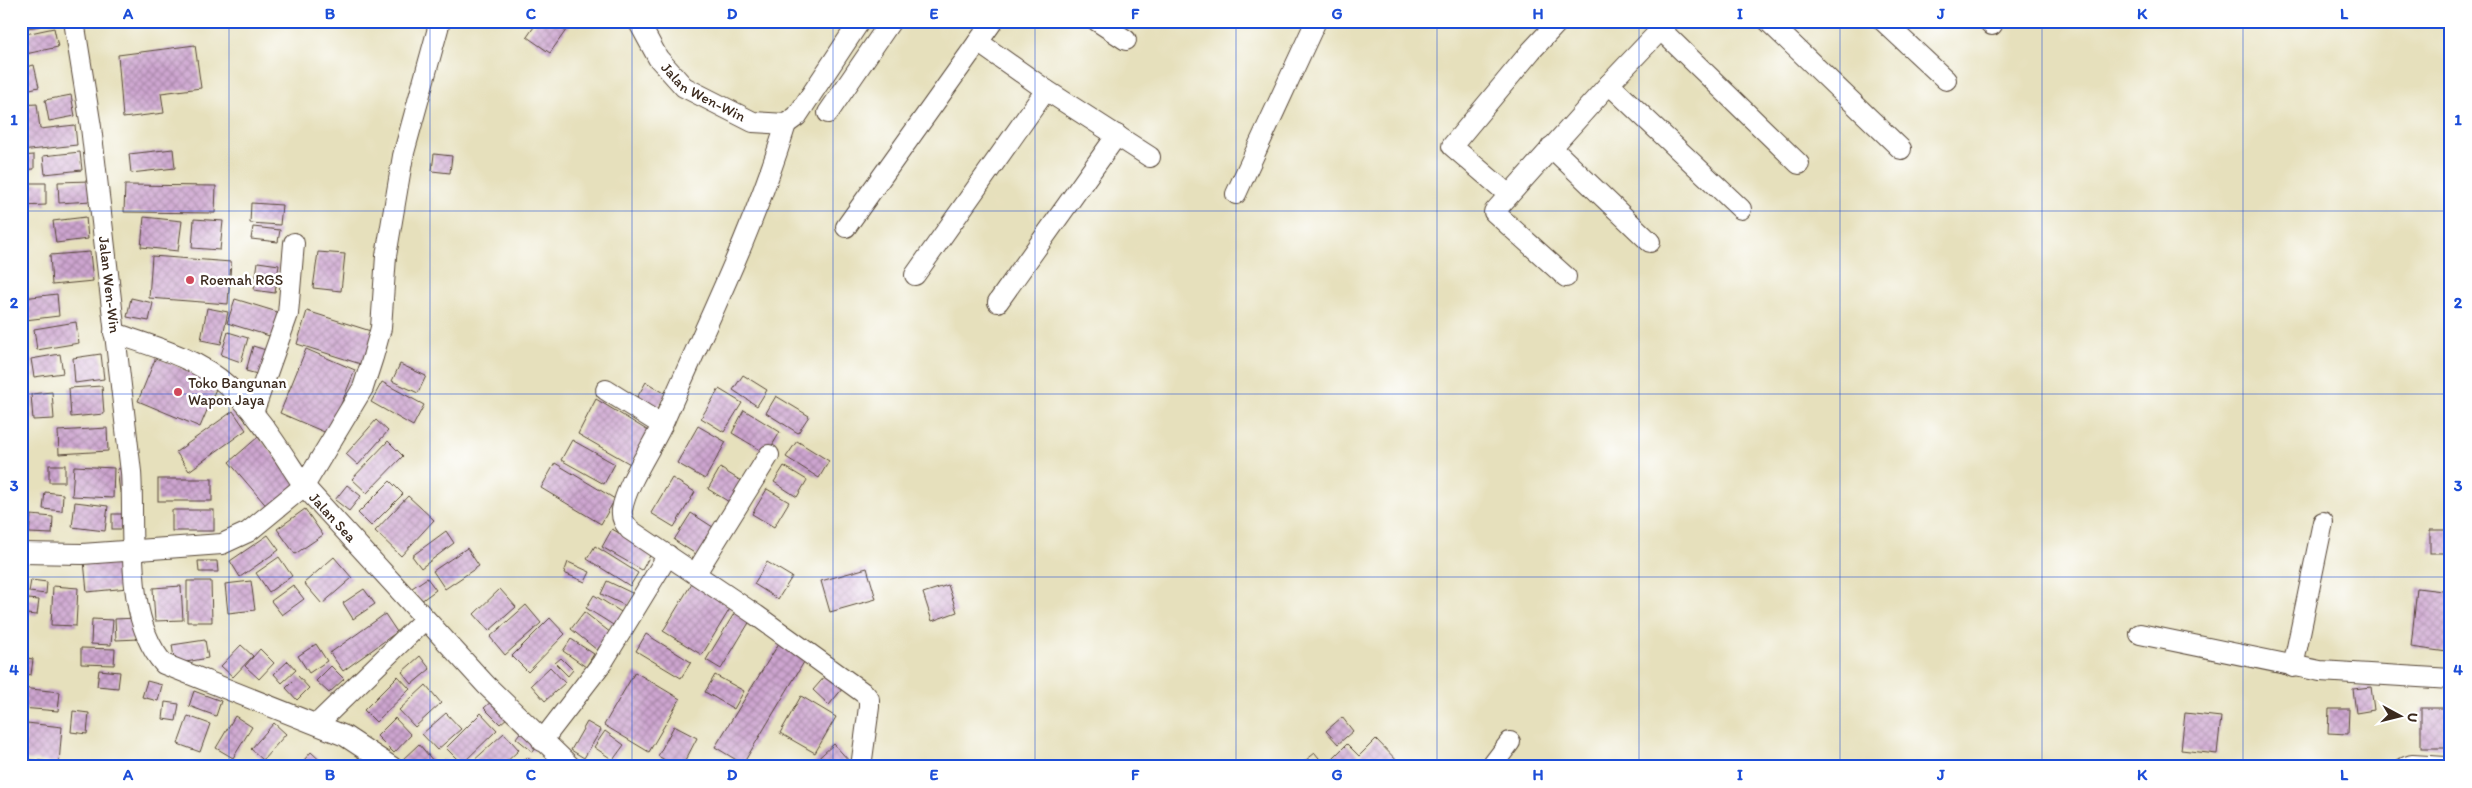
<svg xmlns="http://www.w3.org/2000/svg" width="2472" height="788" viewBox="0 0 2472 788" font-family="Itim,sans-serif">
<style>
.building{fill:url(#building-cross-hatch)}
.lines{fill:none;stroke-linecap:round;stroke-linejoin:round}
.minor-casing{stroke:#554536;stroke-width:22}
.minor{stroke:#fff;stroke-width:20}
.grid{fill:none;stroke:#1d4ed8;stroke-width:1;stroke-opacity:0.55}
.poi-dot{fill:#d1495b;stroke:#fff;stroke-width:2}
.labels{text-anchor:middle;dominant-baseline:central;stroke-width:5;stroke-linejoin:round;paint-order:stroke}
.street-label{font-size:15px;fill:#3b2a1e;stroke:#fff}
.poi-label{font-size:15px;fill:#3b2a1e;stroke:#fff;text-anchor:start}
.neatline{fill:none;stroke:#1d4ed8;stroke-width:2}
.grid-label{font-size:16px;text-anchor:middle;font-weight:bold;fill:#1d4ed8}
</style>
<defs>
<pattern id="building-cross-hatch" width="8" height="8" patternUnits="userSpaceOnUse" patternTransform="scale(1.25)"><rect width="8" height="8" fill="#cda5d0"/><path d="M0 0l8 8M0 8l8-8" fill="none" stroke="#a887a8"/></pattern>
</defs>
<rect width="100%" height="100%" fill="#fff"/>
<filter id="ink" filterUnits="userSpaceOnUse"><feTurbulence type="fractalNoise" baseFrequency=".02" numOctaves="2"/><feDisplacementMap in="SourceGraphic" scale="10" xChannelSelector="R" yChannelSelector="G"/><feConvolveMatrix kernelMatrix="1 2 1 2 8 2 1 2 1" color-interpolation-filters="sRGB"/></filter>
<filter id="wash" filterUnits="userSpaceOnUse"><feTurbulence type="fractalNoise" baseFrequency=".0096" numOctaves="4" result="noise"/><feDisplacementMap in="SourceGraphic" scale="20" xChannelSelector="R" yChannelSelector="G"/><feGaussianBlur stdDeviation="1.12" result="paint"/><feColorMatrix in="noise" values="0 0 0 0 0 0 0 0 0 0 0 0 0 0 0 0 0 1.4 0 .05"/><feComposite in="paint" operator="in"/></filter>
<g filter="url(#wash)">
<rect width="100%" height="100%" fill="#e6e0bc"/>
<g id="blocks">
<g class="building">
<polygon points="21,21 40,21 40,26 21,29"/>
<polygon points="538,21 563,21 569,26 550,53 527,37"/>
<polygon points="574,21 584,21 579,26"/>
<polygon points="54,28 58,47 21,55 21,35"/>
<polygon points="195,45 201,88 161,93 164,113 123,118 118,55"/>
<polygon points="34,65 39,87 21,91 21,68"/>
<polygon points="71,95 75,116 49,121 45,100"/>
<polygon points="37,104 40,129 75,125 77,145 21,151 21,105"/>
<polygon points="173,149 175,168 131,173 129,154"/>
<polygon points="80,152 82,170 45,174 43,156"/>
<polygon points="434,154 452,156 450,173 432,171"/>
<polygon points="34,155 34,169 21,170 21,156"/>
<polygon points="90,181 91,201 59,203 58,182"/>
<polygon points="21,183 46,183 46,205 21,206"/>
<polygon points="125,185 216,186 215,213 124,212"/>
<polygon points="251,203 282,205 280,225 250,223"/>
<polygon points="86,217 88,239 56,243 53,221"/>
<polygon points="144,217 182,221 178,251 141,247"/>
<polygon points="194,219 223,221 220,250 192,248"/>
<polygon points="253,227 280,230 278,242 251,239"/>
<polygon points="90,252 93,281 52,285 50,255"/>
<polygon points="318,252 345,254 341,291 313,288"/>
<polygon points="152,256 231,262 228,304 149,298"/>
<polygon points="258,262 279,265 275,293 254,290"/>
<polygon points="57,294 59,316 25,320 23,298"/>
<polygon points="131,298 153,303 149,321 127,317"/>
<polygon points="235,299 284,314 276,338 227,323"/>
<polygon points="207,308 228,312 221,344 201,340"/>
<polygon points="307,311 377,333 367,366 297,344"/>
<polygon points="76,322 79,343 37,350 34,329"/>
<polygon points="228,332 248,338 241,362 221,355"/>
<polygon points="253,346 269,351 261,375 246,371"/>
<polygon points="306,349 355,370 329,434 280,413"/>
<polygon points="60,354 63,373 34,377 31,359"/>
<polygon points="101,354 104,379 75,383 73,358"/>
<polygon points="156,357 218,384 200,427 138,401"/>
<polygon points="400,364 426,376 418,393 392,381"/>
<polygon points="743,375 767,390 757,406 733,390"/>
<polygon points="382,382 424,405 413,426 371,402"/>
<polygon points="646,382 666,394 655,413 635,401"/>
<polygon points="102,386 104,414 71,417 69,388"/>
<polygon points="719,389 742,403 724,432 701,418"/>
<polygon points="52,392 54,419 33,420 31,394"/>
<polygon points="776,396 809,416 798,433 766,413"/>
<polygon points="596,399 650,432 632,465 578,434"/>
<polygon points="744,410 780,432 767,454 732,433"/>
<polygon points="233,411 246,430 189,471 176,452"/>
<polygon points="376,420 388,431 358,465 346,454"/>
<polygon points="698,426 726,442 705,479 677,463"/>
<polygon points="107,428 108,451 59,454 58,431"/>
<polygon points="258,437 298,483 269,509 229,462"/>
<polygon points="572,440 615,464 604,484 561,460"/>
<polygon points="388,441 403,456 367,493 352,479"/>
<polygon points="797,441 829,461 819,478 786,457"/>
<polygon points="555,463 615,499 601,524 541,488"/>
<rect x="49" y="465" width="16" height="17"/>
<polygon points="74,466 114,468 113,498 72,496"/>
<polygon points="784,466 807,480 797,497 774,482"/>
<polygon points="127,468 130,491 120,492 117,469"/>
<polygon points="720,468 746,484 734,505 708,489"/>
<polygon points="672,478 695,492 674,527 651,513"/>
<rect x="158" y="479" width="54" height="22"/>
<polygon points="390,481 403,494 371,526 358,513"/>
<polygon points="347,485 361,496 349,511 335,500"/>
<polygon points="767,489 789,502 774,527 752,514"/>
<polygon points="45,492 63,494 62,511 43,509"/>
<polygon points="408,496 434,520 401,556 375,531"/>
<polygon points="75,502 108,506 105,531 72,527"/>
<polygon points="305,509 323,535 295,554 277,529"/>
<rect x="172" y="510" width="42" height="21"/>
<polygon points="691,513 716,529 699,556 674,540"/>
<rect x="112" y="514" width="18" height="15"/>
<polygon points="31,515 53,517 52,534 29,533"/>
<polygon points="612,529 652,552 642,570 602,547"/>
<rect x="2430" y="530" width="21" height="23"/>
<polygon points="446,531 454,543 421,568 412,556"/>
<polygon points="268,535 279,550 240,577 230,561"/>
<polygon points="595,546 638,573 630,586 587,559"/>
<polygon points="467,548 479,566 445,589 433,571"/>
<polygon points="125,557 128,588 87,592 84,561"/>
<polygon points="279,557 292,576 269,592 256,573"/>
<polygon points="334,557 352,578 322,604 304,583"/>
<polygon points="198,561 217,561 218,572 199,572"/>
<polygon points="568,562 590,572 585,582 564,573"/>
<polygon points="767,562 792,577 778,599 754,584"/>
<polygon points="867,568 876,599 830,612 821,581"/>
<polygon points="427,578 436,590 421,601 412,588"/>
<polygon points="31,580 47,582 46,594 29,592"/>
<polygon points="187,581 211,581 212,622 187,622"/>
<polygon points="251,581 255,610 228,613 225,584"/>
<polygon points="607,581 634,594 628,607 601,594"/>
<polygon points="692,583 731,607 702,655 663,631"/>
<polygon points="293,585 304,599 282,615 271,601"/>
<polygon points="948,585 957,612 932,621 923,593"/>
<polygon points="53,586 78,588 76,626 51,625"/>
<polygon points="181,586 183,620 155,621 153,588"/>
<polygon points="2417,588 2451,592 2447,652 2411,647"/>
<polygon points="364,589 375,604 353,619 343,603"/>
<polygon points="500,589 516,607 489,631 474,614"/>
<polygon points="594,595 626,615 618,628 586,608"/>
<polygon points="28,599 39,600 37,615 26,614"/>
<polygon points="526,605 541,623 505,655 490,637"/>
<polygon points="738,607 753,616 721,669 706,660"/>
<polygon points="584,612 611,633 597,650 571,629"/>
<polygon points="385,614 397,632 343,671 330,653"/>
<polygon points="138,618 139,639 116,640 115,619"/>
<polygon points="550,618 565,634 528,672 512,656"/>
<polygon points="92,619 113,620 111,645 91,644"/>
<polygon points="646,634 691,662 681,678 636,651"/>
<polygon points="571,639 594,654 586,667 563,651"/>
<polygon points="205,640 208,658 175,664 172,645"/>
<polygon points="781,640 807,657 743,764 715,747"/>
<polygon points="316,644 327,661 309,673 298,656"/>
<polygon points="241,645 253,656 233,677 221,666"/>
<polygon points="81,648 115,649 114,665 81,664"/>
<polygon points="260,649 274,663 259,679 245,666"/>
<polygon points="420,656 430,669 412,684 402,672"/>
<polygon points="21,657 33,659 31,675 21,673"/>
<polygon points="561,658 573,670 568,676 555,663"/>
<polygon points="288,661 296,670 282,683 274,674"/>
<polygon points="331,666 344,679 329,693 316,681"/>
<polygon points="550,667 565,683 545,701 531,685"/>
<polygon points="99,670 120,672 118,688 97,686"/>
<polygon points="635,672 680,699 649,752 604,725"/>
<polygon points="827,674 843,688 829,705 813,690"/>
<polygon points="715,675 744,691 734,709 705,692"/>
<polygon points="298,676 309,688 297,700 286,688"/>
<polygon points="398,676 410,689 376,722 364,710"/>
<polygon points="147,681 162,685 158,701 142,697"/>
<polygon points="426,685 441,703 415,727 399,710"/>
<polygon points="2371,687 2374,710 2356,713 2353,689"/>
<polygon points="21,688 60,692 58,711 21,708"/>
<polygon points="194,691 221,701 216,716 189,706"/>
<polygon points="801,696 836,717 815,753 780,733"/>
<polygon points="493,700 508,717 500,724 484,708"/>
<polygon points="165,702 179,704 176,721 163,719"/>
<rect x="2421" y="708" width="30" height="40"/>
<polygon points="2329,709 2349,709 2348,734 2328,733"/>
<polygon points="73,711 89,713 87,734 71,732"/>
<polygon points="446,713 461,729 437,750 422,734"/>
<polygon points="481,713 497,730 462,764 446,748"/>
<polygon points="2185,713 2221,717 2217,754 2181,750"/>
<polygon points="188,716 210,724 200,752 178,744"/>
<polygon points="235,716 252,727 233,758 216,748"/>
<polygon points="1342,717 1353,731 1338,744 1326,731"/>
<polygon points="395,718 411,735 394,753 377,736"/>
<polygon points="587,722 601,730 584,758 571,750"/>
<polygon points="27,723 62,727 59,763 23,759"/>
<polygon points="274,723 286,734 263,760 251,749"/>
<polygon points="674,726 697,738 682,767 677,767 658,756"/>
<polygon points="522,730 539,744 533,752 516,738"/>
<polygon points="605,731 624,745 613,760 594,747"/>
<polygon points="504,733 519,750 501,767 474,767 471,763"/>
<polygon points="1376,739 1403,767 1341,767 1333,758 1347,744 1359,756"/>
<polygon points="419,744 434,762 428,767 408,767 402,760"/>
<polygon points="834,744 850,762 844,767 817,767 813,763"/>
<polygon points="311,752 327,767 298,767"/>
<polygon points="1315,753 1326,767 1297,767"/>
<polygon points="527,757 538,767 518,767"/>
<polygon points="444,759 454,767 438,767"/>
</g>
</g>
</g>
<g filter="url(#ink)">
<use href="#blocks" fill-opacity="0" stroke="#554536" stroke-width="1"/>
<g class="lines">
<defs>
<g id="minor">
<path id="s1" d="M74 21 91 127 131 472C135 529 123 619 164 664L345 736 392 767"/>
<path id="s2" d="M638 21 658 58 684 87 753 122 786 124 797 116 860 21"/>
<polyline points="1097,21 1126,40"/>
<polyline points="1768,21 1901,149"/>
<polyline points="1883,21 1946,80"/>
<polyline points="1988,21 1992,25"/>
<polyline points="1661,30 1799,164"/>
<polyline points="978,42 1046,90 1150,157"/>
<polyline points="1609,84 1741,209"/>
<polyline points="828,113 891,21"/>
<path d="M786 124C755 226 707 323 664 421 653 446 626 484 622 510 621 519 625 524 630 530L756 615 865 694 869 699V707L861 767"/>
<polyline points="1551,147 1650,242"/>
<polyline points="1236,194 1316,21"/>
<polyline points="1509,195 1452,146 1531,51 1559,21"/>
<polyline points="846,227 993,21"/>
<polyline points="915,275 1046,90"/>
<polyline points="1566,277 1494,212 1609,84 1669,21"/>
<polyline points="998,302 1117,135"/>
<path d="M114 333C152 346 198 358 228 386 259 414 281 452 304 486L363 388 373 357 381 328 386 256 403 156 440 21"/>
<polyline points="606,390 662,425"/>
<polyline points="253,413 288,314 294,243"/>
<path id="s3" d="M21 553 82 554 222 544 248 532 304 486 486 685 571 767"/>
<polyline points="696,573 769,455"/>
<polyline points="2140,634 2320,671 2451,679"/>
<polyline points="2293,667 2323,522"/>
<polyline points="317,724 425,619"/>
<polyline points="542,741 602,663 668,555"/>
<polyline points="1491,767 1510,742"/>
<polyline points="2406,767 2412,765 2446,767"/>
</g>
</defs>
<use href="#minor" class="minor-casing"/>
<use href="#minor" class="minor"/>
</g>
</g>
<path class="grid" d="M229 21V767M430 21V767M632 21V767M833 21V767M1035 21V767M1236 21V767M1437 21V767M1639 21V767M1840 21V767M2042 21V767M2243 21V767M21 211H2451M21 394H2451M21 577H2451"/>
<g class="poi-dot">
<circle cx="190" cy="280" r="5"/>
<circle cx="178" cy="392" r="5"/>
</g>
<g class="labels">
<g class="street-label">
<text stroke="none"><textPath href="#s2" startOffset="100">Jalan Wen-Win</textPath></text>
<text stroke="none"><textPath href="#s1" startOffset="266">Jalan Wen-Win</textPath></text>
<text stroke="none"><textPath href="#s3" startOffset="345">Jalan Sea</textPath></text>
</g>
<g class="poi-label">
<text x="200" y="280">Roemah RGS</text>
<text x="188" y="383">Toko Bangunan<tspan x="188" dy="17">Wapon Jaya</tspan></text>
</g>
</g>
<rect width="2472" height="788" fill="none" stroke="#fff" stroke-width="55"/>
<g transform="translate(2400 716) rotate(97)" stroke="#ffffff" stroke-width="4" paint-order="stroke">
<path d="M0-4L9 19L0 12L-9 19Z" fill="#3b2a1e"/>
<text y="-8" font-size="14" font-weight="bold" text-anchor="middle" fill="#3b2a1e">U</text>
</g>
<rect x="28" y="28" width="2416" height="732" class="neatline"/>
<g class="grid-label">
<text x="128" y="19">A</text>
<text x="330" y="19">B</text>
<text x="531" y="19">C</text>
<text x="732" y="19">D</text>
<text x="934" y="19">E</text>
<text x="1135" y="19">F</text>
<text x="1337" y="19">G</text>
<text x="1538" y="19">H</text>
<text x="1740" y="19">I</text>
<text x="1941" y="19">J</text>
<text x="2142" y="19">K</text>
<text x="2344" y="19">L</text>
<text x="14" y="125">1</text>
<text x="2458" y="125">1</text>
<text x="14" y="308">2</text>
<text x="2458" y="308">2</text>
<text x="14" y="491">3</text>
<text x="2458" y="491">3</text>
<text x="14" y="675">4</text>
<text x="2458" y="675">4</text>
<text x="128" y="780">A</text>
<text x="330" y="780">B</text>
<text x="531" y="780">C</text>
<text x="732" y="780">D</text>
<text x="934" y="780">E</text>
<text x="1135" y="780">F</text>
<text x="1337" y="780">G</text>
<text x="1538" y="780">H</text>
<text x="1740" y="780">I</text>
<text x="1941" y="780">J</text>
<text x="2142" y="780">K</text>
<text x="2344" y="780">L</text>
</g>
</svg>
